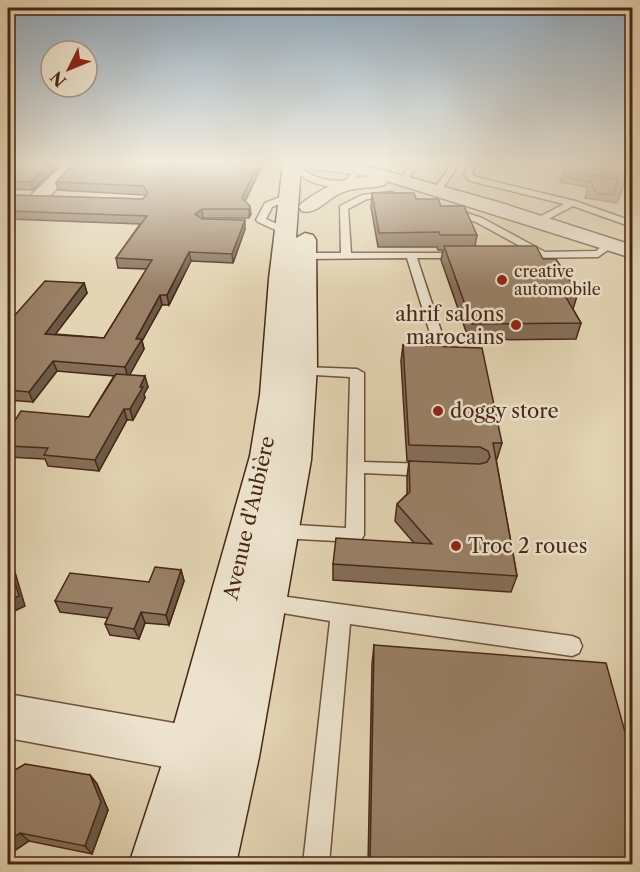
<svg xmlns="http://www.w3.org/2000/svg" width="640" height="872" viewBox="0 0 640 872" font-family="'Libre Caslon Text',serif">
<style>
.water{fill:#ae997d;stroke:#856b53;stroke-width:1.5}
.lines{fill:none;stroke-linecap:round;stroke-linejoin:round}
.shore{stroke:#7b6049;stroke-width:1.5}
.lane-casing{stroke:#6f523c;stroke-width:3}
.street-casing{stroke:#6f523c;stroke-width:3}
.secondary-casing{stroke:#482615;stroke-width:3}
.lane{fill:#ede3ce;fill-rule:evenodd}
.street{fill:#ede3ce;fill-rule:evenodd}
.secondary{fill:#ede3ce;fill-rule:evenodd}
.wall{fill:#846e59;stroke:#482615;stroke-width:1.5}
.shaded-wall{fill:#6b5a48;stroke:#482615;stroke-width:1.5}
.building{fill:#998067;stroke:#482615;stroke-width:1.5}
.poi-dot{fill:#8f2418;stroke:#ede3ce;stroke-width:2}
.labels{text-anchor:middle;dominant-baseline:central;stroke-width:5;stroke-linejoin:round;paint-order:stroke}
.far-poi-label{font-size:16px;fill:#482615;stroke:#ede3ce;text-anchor:start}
.poi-label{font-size:20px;fill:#482615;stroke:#ede3ce;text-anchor:start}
.street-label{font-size:20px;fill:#482615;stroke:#ede3ce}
</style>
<rect width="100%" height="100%" fill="#e3d4b3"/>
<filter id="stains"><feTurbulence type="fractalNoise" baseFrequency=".00333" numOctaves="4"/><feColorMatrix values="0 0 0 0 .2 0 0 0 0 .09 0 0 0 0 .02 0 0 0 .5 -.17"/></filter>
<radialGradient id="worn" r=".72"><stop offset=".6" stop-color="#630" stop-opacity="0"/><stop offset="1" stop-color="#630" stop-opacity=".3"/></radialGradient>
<polygon class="water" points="567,164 628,174 617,203 585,198 588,187 560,182"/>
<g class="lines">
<polygon class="shore" points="575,168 582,173 617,179 614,195 596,193 591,182 571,178 570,174"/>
<defs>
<g id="lane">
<path d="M288 164H297C312 178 324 181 345 181L351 174 349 168 353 166H356L359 174 350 186C325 189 304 183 288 164Z"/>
<polygon points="407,164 418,165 410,176 410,181 406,184 402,181 402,176 409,166"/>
<polygon points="449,164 457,164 455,171 441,191 435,191 434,189 447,171"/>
<polygon points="471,164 481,164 474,168 472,174 476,177 575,201 632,221 632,227 573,206 541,223 535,223 535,219 564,204 470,181 464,174"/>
<polygon points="391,192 394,193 394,197 367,199 348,209 351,253 467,253 467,257 463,258 417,258 446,346 444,349 440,350 434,346 407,258 304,259 299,256 304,253 341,253 340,206 362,195"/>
<polygon points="288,194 291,195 291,199 272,207 266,219 288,229 288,233 282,233 258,222 256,220 265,203"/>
<polygon points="449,207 482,218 545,252 596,251 606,243 615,245 598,257 520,258 516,257 516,253 531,252 476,222 446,212 446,208"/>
<polygon points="303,367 357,369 364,373 364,462 428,464 434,466 436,470 434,474 428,476 364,473 364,535 361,540 355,542 280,538 274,536 271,531 274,526 280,524 346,528 350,377 298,374 296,371"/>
<polygon points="266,594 572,636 579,639 582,646 579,653 572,656 350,624 329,864 303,864 330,621 259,609 256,603 259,597"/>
</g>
<g id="street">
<polygon points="64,164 81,164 45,201 33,201 30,197 33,193"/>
<path d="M304 164H355L383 170 498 202 632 245V258L387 181 385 185C369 189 354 186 339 194 326 200 316 215 302 211L299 207 302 203C322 188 342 178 368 176L312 169Z"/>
<polygon points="8,694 208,729 224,736 231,752 224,768 208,775 8,738"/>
</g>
<polygon id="secondary" points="283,164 301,164 296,238 305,233 313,235 316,240 317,366 311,460 259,757 236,864 129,864 167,749 250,456 260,395 269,279"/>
</defs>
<use href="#lane" class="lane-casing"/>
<use href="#street" class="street-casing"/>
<use href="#secondary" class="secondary-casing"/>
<use href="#lane" class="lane"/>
<use href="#street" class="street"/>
<use href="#secondary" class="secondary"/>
</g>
<g class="wall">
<polygon points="8,164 61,164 33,190 8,189"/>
<polygon points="165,165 260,170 245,201 251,214 249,218 203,218 201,219 245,229 233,263 191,261 169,305 162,305 142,341 144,349 129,375 148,387 144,394 145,398 133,420 127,420 99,471 48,466 45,459 8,457 8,431 89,417 114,376 57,371 33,402 8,400 8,323 84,283 87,293 55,334 104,338 147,269 118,268 116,258 140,224 8,219 8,195 143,199 145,196 144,195 58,190 56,182"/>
<polygon points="372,193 416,199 441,206 477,235 475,246 543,259 578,293 573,309 581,323 576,339 469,340 441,260 443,250 438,250 437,247 378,247 371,207"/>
<polygon points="403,345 502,443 497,459 496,459 517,576 511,592 333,580 333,564 414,543 395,521 397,504 407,494 407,477 409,461 407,461 401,361"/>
<polygon points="181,570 184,581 169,625 145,623 139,639 110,635 105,624 108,618 60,612 55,601 149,582"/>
<polygon points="374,645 633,864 368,864 372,664"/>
<polygon points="90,775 97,784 108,810 92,854 29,841 8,855 8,785"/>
</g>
<g class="shaded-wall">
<polygon points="50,164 61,164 33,190 31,182"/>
<polygon points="258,164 259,164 260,170 243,206 242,198"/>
<polygon points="250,206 251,214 249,218 249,209"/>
<polygon points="202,209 203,218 196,222 195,214"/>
<polygon points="245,220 245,229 233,263 232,254"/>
<polygon points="189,252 191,261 169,305 167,295"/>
<polygon points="84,283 87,293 48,344 45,334"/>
<polygon points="160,295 162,305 142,341 144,349 128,378 125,367 136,339"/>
<polygon points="53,361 57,371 33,402 29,392"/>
<polygon points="145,376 148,387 144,394 145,398 133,420 130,409"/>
<polygon points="124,409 127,420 99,471 95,460"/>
<polygon points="9,562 15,572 25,606 8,614"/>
<polygon points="181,570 184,581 169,625 166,615"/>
<polygon points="141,612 145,623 139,639 134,629"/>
<polygon points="90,775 97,784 108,810 92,854 85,846"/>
<polygon points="20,833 29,841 8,855 8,841"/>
</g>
<g class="building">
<polygon points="8,164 50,164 31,182 8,181"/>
<polygon points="74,164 163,164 165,165 166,164 258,164 242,198 250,206 249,209 202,209 195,214 202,219 245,220 232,254 189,252 167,295 160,295 136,339 142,339 125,367 53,361 29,392 8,390 8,323 45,281 84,283 45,334 104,338 152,260 116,258 147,216 8,211 8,195 143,199 148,193 143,186 56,182"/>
<polygon points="372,193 414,193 416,199 438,199 441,206 464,206 477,235 440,235 439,232 379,233"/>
<polygon points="444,246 536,246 543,259 556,259 578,293 564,294 581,323 472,324"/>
<polygon points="403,345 482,348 502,443 493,443 517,576 333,564 336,538 432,544 397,504 410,492 409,461 480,464 487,462 490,457 488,451 480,447 409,445"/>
<polygon points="116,374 145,376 140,387 143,387 130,409 124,409 95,460 44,455 48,448 8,446 8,431 21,411 89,417"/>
<polygon points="8,562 9,562 19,596 8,601"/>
<polygon points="155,567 181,570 166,615 141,612 134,629 105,624 112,608 55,601 70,573 149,582"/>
<polygon points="374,645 606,663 633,761 633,864 370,864"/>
<polygon points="25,764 90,775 101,802 85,846 20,833 8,841 8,785 10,784 8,774"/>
</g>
<linearGradient id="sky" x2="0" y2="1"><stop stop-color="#91a9bd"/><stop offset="0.57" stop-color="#f2ecdd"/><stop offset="1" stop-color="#f2ecdd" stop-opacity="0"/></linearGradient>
<rect width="640" height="286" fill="url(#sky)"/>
<g class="poi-dot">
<circle cx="502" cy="280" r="6"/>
<circle cx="516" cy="325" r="6"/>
<circle cx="438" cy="411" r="6"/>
<circle cx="456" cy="546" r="6"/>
</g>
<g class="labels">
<g class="far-poi-label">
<text x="514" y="271">creative<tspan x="514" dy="18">automobile</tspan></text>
</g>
<g class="poi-label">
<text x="504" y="314" text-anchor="end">ahrif salons<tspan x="504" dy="23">marocains</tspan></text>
<text x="450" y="411">doggy store</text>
<text x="468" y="546">Troc 2 roues</text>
</g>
<g class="street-label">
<text transform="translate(249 518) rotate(-77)">Avenue d'Aubière</text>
</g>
</g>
<rect width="640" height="872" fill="none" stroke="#e3d4b3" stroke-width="30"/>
<rect x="9" y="9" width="622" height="854" fill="none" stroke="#482615" stroke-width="3"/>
<rect x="15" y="15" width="610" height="842" fill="none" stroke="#482615" stroke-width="1.5"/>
<g transform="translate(69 69) rotate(227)"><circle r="28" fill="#ede3ce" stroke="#ab9784" stroke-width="1.5"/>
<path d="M0-4.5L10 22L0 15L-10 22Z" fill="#8f2418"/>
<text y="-9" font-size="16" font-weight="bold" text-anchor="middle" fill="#482615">N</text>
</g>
<rect width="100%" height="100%" filter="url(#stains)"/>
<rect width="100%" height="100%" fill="url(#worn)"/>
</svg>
